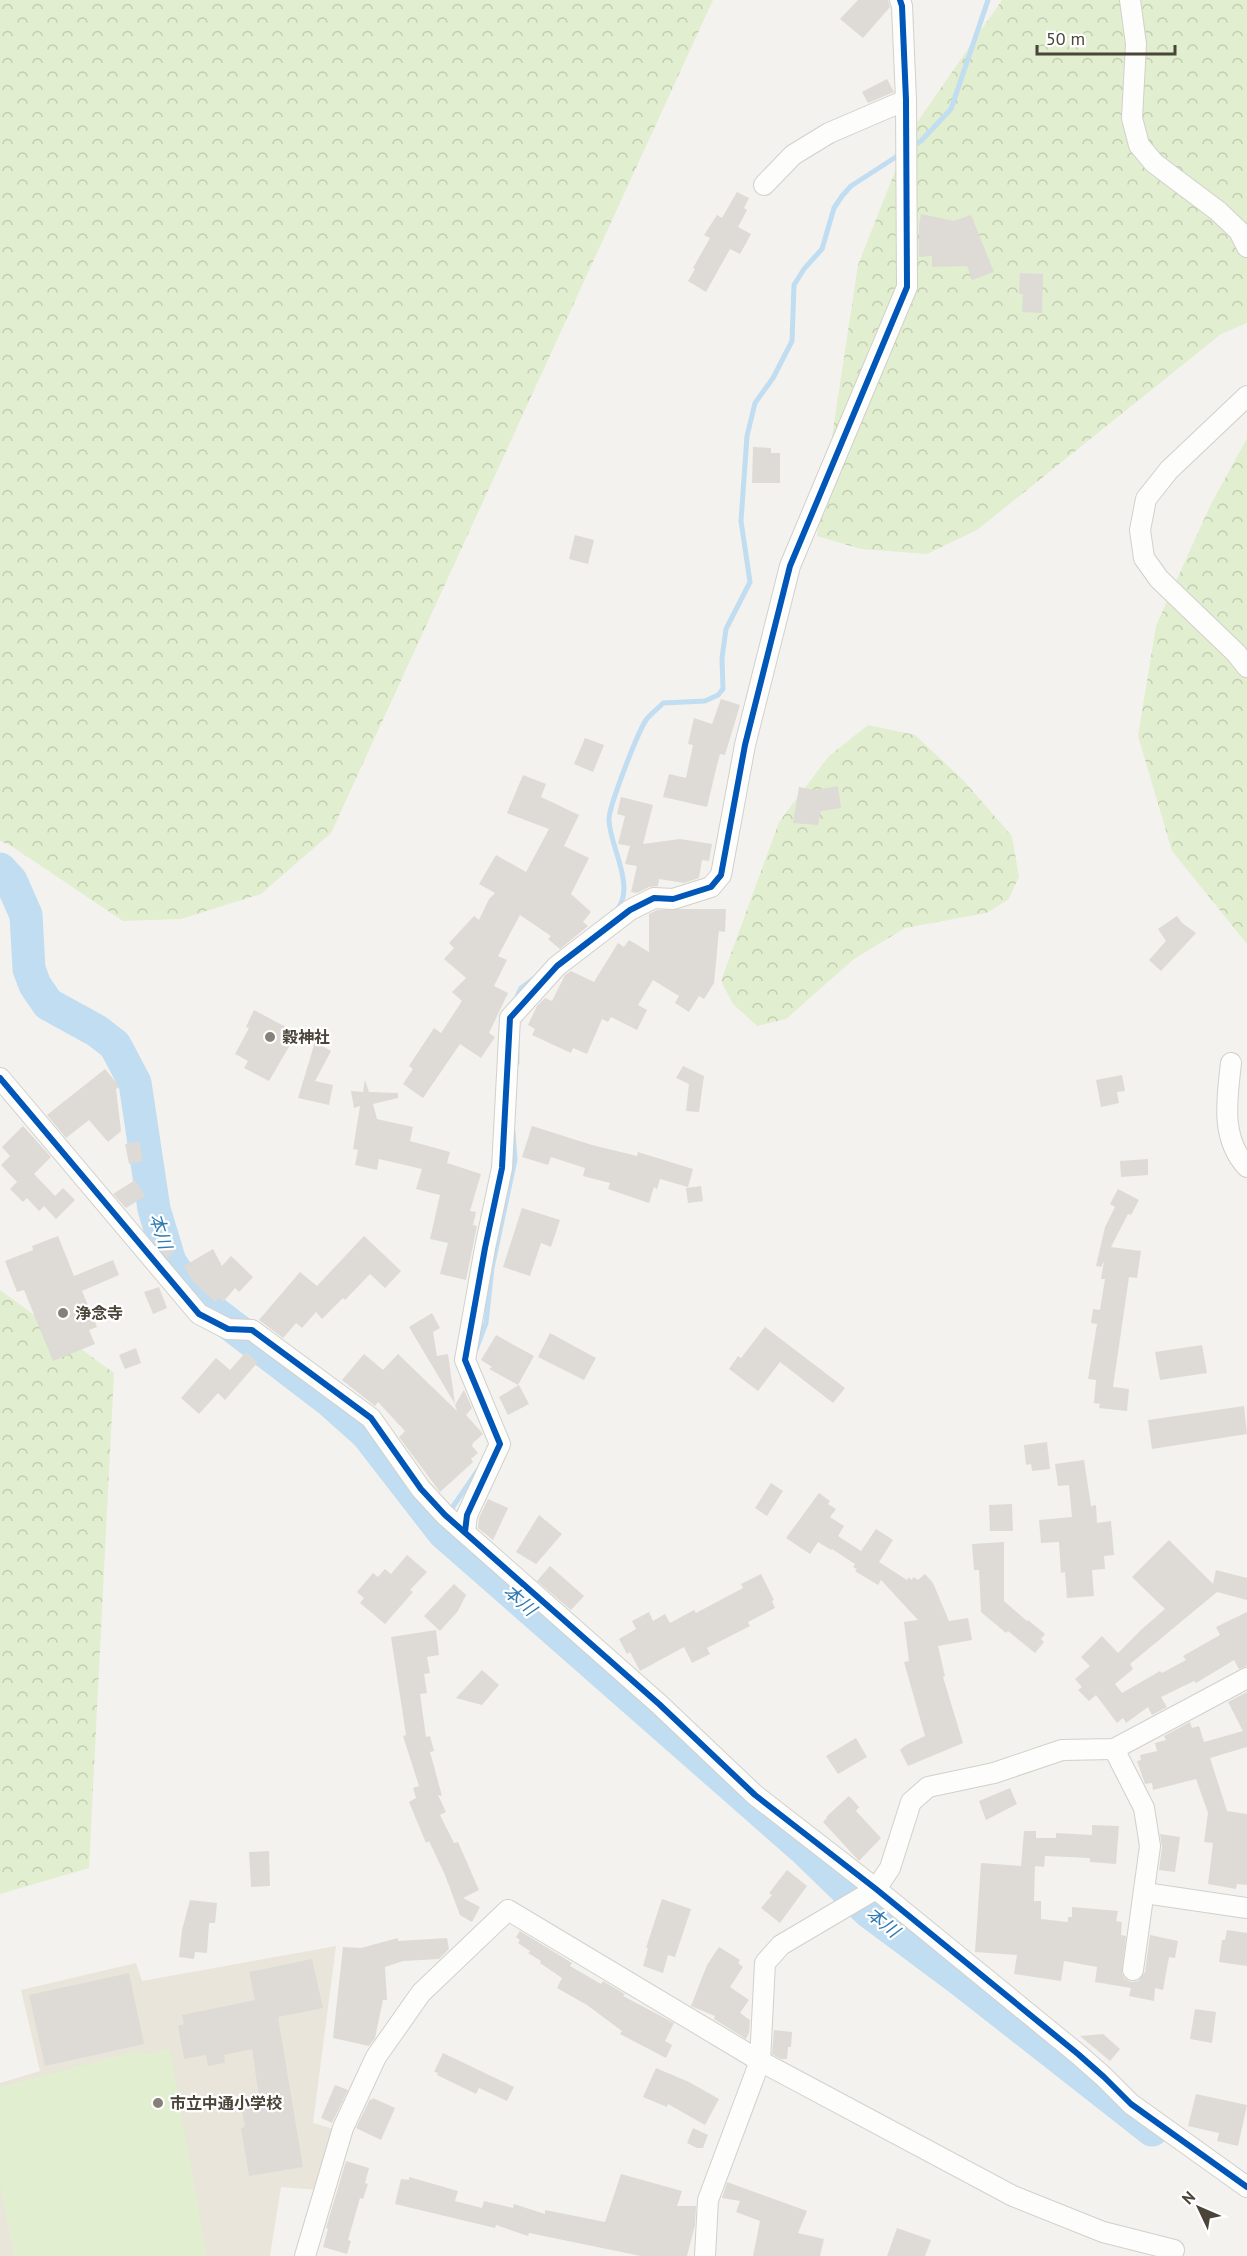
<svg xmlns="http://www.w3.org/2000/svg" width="1247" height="2256" viewBox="0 0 1247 2256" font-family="'PT Sans','Noto Sans JP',sans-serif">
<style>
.education{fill:#eae5da}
.forest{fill:url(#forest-crowns)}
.pitch{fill:#e1eecf}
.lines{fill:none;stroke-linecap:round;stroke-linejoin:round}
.stream{stroke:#c0ddf1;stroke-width:5}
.river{stroke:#c0ddf1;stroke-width:33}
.building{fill:#dedbd6}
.minor-casing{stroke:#d2d0cb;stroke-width:22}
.minor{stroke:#fdfdfc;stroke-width:20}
.cycleway-casing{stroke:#fff;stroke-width:10}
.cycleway{stroke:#0057b8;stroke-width:6}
.poi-dot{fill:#868178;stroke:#fff;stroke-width:2}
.labels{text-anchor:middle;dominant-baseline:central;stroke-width:4.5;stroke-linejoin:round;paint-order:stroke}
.poi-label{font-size:16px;font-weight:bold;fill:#4b4439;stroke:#fff;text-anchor:start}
.water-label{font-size:18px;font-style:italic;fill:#2e7ab2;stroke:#fff}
</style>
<defs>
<pattern id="forest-crowns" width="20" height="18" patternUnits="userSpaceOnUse" patternTransform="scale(1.5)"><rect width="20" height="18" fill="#e1eecf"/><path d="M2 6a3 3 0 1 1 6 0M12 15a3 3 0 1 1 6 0" fill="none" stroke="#c3cdb2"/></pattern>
</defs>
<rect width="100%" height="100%" fill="#f4f2ee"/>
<polygon class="education" points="336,1946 313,2123 340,2131 319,2190 281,2187 270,2256 0,2256 0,2083 40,2071 21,1990 136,1963 142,1981"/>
<g class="forest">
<polygon points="0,0 713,0 331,833 261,894 181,919 123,921 10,845 0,841"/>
<polygon points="1002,0 1247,0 1247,323 1221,334 977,530 927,554 861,549 817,536 858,265 911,131"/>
<polygon points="1247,438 1247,944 1172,851 1138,736 1156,626 1210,506"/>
<polygon points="868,725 915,735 963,780 1012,836 1019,877 1008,900 986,913 905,928 854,959 786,1019 757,1026 733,1004 721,981 779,822 829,756"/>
<polygon points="0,1290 114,1373 89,1868 0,1894"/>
</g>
<polygon class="pitch" points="170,2049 207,2256 14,2256 0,2185 0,2087 140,2050 144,2054"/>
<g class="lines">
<g class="stream">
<polyline points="912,146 921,141 951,109 988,0"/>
<path d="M617 910C636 885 610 848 609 820 608 808 638 732 646 720 650 714 658 709 663 703L705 701 718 695 723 689 722 658 726 629 750 582 741 521 747 436 755 403 773 378 792 341 794 285 804 269 822 249 834 208 842 196 851 186 902 153"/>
<polyline points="515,1001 521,988 536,977"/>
<polyline points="517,1063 517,1039"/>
<polyline points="475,1352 486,1323 492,1268 515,1160 513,1132"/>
<polyline points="443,1532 452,1508 478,1470"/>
</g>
<polyline class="river" points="0,869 11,881 26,915 29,969 35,985 48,1004 97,1031 115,1045 135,1083 154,1209 170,1262 193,1296 330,1401 367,1434 443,1532 803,1848 868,1911 962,1981 1152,2130"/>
</g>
<g class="building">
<polygon points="858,0 888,0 890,7 863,38 840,19"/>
<polygon points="887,79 894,92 868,103 862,92"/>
<polygon points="737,192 749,198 744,208 747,210 738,227 751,234 740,254 730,249 706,292 688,281 695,269 693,268 710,238 704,235 717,215 722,218"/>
<polygon points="921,214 954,221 971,215 994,272 972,280 967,266 932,267 932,256 919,257 919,225"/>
<polygon points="1020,273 1043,274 1042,313 1022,312 1023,294 1019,294"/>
<polygon points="753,447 771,448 771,453 780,453 780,483 752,483"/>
<polygon points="575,535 594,540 588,564 569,559"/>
<polygon points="721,699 740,705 725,755 720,754 717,765 707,807 663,797 669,774 686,778 693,745 688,744 694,718 712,724"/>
<polygon points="585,738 604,745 593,772 574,764"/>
<polygon points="523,775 546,784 541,797 579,815 564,846 589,858 571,894 591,912 583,922 588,926 560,949 548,939 551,936 520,915 498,956 507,960 494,986 508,993 489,1033 495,1037 481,1058 460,1044 423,1098 403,1084 413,1069 409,1066 434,1028 441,1033 462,1001 452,992 466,978 444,959 454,948 449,943 474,916 479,920 489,899 495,893 479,884 496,855 526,872 549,829 507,813"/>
<polygon points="838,786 841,808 821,811 818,825 793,823 799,787 815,790"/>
<polygon points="621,797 653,805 643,844 680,839 712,844 709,861 702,860 699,878 684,883 659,879 658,886 649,887 637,893 631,892 637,866 625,864 630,846 618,844 625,816 617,814"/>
<polygon points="680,909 726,909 725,932 719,931 714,983 704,999 699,996 689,1012 675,1003 679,996 653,980 638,1005 647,1010 637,1030 611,1017 608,1022 602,1019 587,1054 573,1048 571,1053 532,1035 535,1029 528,1025 537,1006 545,998 552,1001 565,975 571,971 594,982 618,943 624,947 629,940 649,952 649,914 657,910"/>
<polygon points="1177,916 1182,923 1196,933 1161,971 1149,960 1166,941 1158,929"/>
<polygon points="254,1010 297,1033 269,1081 244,1068 248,1061 235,1054 249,1028 246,1027"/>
<polygon points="315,1042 331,1051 315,1081 333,1085 329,1105 298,1098"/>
<polygon points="683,1066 704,1076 699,1112 686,1111 689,1084 676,1078"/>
<polygon points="105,1069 120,1087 116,1089 121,1131 108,1142 89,1120 66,1138 47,1115"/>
<polygon points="1122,1075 1125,1091 1117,1092 1119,1103 1101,1107 1096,1080"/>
<polygon points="365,1080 369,1092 398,1093 398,1098 373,1104 377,1119 413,1127 410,1141 450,1152 447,1163 481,1174 470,1211 476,1212 473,1225 477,1226 466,1280 440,1274 448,1243 430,1239 440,1195 416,1189 422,1169 379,1159 377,1170 355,1165 358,1150 353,1149 360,1106 354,1108 351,1091 363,1092"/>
<polygon points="23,1126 51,1157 34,1174 55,1196 63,1188 75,1200 56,1219 44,1206 39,1211 27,1198 23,1202 10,1189 17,1182 1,1165 10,1156 2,1147"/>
<polygon points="532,1126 592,1145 637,1156 638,1152 693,1169 688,1187 660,1179 657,1189 654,1187 649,1203 608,1189 610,1183 583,1176 585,1168 551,1157 548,1165 522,1157"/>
<polygon points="139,1141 143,1161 129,1164 125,1144"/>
<polygon points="1148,1159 1148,1175 1121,1177 1120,1161"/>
<polygon points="135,1180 145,1196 126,1208 113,1194"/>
<polygon points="701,1186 703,1201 688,1203 686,1188"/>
<polygon points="1118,1189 1139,1200 1131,1215 1128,1214 1111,1247 1141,1251 1137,1278 1129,1277 1113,1387 1129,1389 1127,1411 1099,1408 1100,1404 1094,1403 1096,1380 1088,1379 1097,1324 1091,1323 1093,1309 1100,1310 1105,1279 1101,1279 1104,1261 1101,1267 1096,1266 1105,1227 1115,1207 1110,1204"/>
<polygon points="522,1208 560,1220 551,1247 541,1243 530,1276 503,1267"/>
<polygon points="163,1234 177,1248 167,1258 154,1242"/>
<polygon points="58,1236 74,1276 113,1260 119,1275 82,1291 97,1327 89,1330 95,1344 53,1361 24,1290 17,1292 5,1261 33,1250 32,1246"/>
<polygon points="364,1236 401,1271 385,1288 370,1274 345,1300 343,1298 322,1319 316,1312 302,1328 296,1323 283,1338 259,1320 300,1272 317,1286"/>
<polygon points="213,1249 222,1266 231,1256 253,1277 239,1292 235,1288 223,1302 219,1298 215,1302 193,1282 184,1266"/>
<polygon points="159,1287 167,1308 153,1314 144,1292"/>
<polygon points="432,1313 440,1328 433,1332 437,1356 448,1354 455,1404 409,1327"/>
<polygon points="765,1327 845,1388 833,1403 780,1362 758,1391 729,1369 738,1356 741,1358"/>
<polygon points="550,1333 596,1358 584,1380 538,1357"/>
<polygon points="496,1335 534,1356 518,1385 489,1369 492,1367 481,1360"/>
<polygon points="1202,1345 1207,1373 1160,1380 1155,1352"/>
<polygon points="136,1348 141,1363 125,1369 119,1355"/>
<polygon points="246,1352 258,1362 225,1400 218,1393 199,1414 181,1398 216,1358 230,1370"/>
<polygon points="364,1354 383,1370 398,1354 457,1411 455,1405 464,1390 472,1408 466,1415 483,1434 473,1443 472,1446 478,1453 471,1459 473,1462 440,1492 399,1437 405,1431 378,1402 375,1406 342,1380"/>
<polygon points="519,1385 529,1404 508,1415 499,1397"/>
<polygon points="1244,1406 1247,1434 1152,1449 1148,1420"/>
<polygon points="1047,1442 1050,1469 1032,1471 1031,1464 1026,1465 1024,1445"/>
<polygon points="1084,1460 1091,1506 1096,1505 1097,1523 1111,1521 1114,1555 1104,1556 1105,1569 1092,1570 1094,1596 1067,1598 1065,1572 1061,1573 1059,1542 1041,1543 1039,1520 1072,1517 1069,1485 1058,1486 1055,1464"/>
<polygon points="771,1483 783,1491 767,1516 755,1508"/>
<polygon points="819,1493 830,1501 828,1504 836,1509 830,1517 844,1526 838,1536 861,1551 876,1529 893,1540 879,1562 907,1580 909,1577 911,1580 914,1577 918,1580 925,1574 933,1583 949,1621 968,1618 972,1640 938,1646 945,1676 943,1677 963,1743 908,1766 900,1750 906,1745 925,1736 904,1662 909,1661 904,1622 918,1620 881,1580 878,1585 855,1571 857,1569 853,1567 855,1564 832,1549 831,1550 818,1542 810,1554 786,1538"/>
<polygon points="488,1499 508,1508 493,1540 478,1528 479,1518"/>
<polygon points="1012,1504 1013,1531 990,1531 989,1505"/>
<polygon points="539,1515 562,1534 536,1564 516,1552"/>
<polygon points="1169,1540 1213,1584 1216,1570 1247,1578 1247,1600 1217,1592 1130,1664 1133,1669 1115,1684 1122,1693 1160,1671 1162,1673 1186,1660 1183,1656 1220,1635 1216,1627 1247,1612 1247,1666 1239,1669 1234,1660 1196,1683 1194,1681 1161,1697 1167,1707 1152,1715 1148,1707 1126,1723 1123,1718 1117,1723 1096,1695 1089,1701 1078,1690 1082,1687 1075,1679 1090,1666 1081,1657 1102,1636 1118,1653 1141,1630 1165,1609 1132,1577"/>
<polygon points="1004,1542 1004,1601 1027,1621 1028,1620 1045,1634 1041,1639 1044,1642 1035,1653 1008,1631 1006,1633 981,1612 979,1570 974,1570 972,1544"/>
<polygon points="407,1555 427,1572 410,1590 413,1592 385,1624 360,1603 364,1598 357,1592 373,1573 378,1577 385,1569 391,1574"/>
<polygon points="550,1566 584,1596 571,1610 537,1581"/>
<polygon points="761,1574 774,1600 772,1601 775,1608 748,1622 750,1626 707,1648 710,1654 692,1663 684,1647 640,1671 630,1652 627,1654 619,1639 636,1629 632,1621 649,1612 653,1621 665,1614 670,1623 694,1610 696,1613 743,1588 741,1584"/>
<polygon points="454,1584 466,1595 458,1611 440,1631 424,1616"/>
<polygon points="436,1630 439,1655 427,1657 430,1673 424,1674 427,1693 420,1694 426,1737 430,1736 434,1751 430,1752 442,1796 438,1795 446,1812 440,1815 454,1843 458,1842 479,1890 463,1898 480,1907 472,1922 460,1915 445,1875 429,1841 426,1843 409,1802 416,1798 413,1788 419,1786 403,1736 406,1735 391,1637"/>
<polygon points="482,1670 499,1685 482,1705 456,1698"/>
<polygon points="1247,1692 1247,1747 1210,1758 1227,1811 1247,1814 1247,1885 1237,1884 1236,1889 1208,1884 1213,1843 1204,1842 1208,1813 1196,1779 1153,1790 1152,1783 1145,1784 1137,1761 1141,1760 1140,1755 1157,1751 1155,1743 1166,1740 1164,1736 1190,1722 1192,1728 1199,1726 1204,1742 1243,1731 1228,1702"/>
<polygon points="856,1738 867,1757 838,1774 826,1756"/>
<polygon points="1010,1788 1017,1804 986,1820 979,1801"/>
<polygon points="849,1796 859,1807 856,1811 881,1838 859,1861 823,1822 827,1818 826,1817"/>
<polygon points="1092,1825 1119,1826 1116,1864 1090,1862 1090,1858 1045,1856 1044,1867 1035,1866 1034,1901 1041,1901 1041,1919 1068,1922 1068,1917 1072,1917 1072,1907 1118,1911 1116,1921 1122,1922 1121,1935 1126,1936 1122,1974 1125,1979 1131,1982 1138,1981 1145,1972 1150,1935 1178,1941 1175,1958 1169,1957 1163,1990 1155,1988 1154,2001 1129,1996 1131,1988 1095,1982 1097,1967 1064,1961 1061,1981 1014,1974 1017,1955 975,1952 981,1863 1021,1866 1024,1831 1036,1831 1036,1838 1056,1838 1056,1833 1092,1835"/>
<polygon points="1160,1834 1180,1837 1175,1872 1159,1870 1162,1847"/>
<polygon points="269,1851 270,1886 251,1887 249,1852"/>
<polygon points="787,1870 807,1886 780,1923 761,1908 772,1895 769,1893"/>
<polygon points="662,1899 691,1909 675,1957 668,1955 663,1973 643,1966 648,1948 646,1948"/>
<polygon points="190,1900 217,1903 215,1923 209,1923 207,1953 195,1952 194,1959 179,1957 182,1930"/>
<polygon points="1227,1930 1247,1933 1247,1966 1219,1962 1222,1940 1225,1940"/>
<polygon points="520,1931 572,1963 570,1966 601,1984 603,1981 625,1994 623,1996 674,2023 665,2041 672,2045 666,2058 620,2034 622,2031 587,2005 557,1988 562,1978 540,1963 541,1961 528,1953 530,1951 518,1943 520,1940 516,1937"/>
<polygon points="398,1938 398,1941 447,1938 449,1949 439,1959 403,1961 385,1967 387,2000 383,2000 375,2038 369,2046 333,2038 343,1947 361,1948"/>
<polygon points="719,1947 740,1960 738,1963 743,1967 730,1987 749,2000 740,2013 750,2020 749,2033 746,2039 714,2019 715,2016 691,2006 707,1965"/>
<polygon points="312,1959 323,2008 278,2017 303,2167 249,2176 241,2128 245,2127 240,2100 259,2097 252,2049 224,2055 225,2063 208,2066 206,2055 184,2059 178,2026 184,2024 182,2015 255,2000 249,1972"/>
<polygon points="129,1973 144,2044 45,2066 29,1995"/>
<polygon points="1195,2009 1216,2012 1212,2043 1190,2039"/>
<polygon points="774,2030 792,2032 791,2047 788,2047 787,2059 781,2059 772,2054"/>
<polygon points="1103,2034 1120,2049 1110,2061 1080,2036"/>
<polygon points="443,2053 514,2087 507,2101 479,2088 476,2094 437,2075 438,2073 434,2072"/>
<polygon points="656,2068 689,2082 719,2099 705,2125 668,2104 667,2107 643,2097"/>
<polygon points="335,2085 348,2090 332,2123 321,2118"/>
<polygon points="1196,2094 1247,2105 1238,2146 1217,2141 1219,2133 1188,2126"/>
<polygon points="373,2098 395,2108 381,2140 356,2128 370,2099 372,2100"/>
<polygon points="693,2128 708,2135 703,2148 697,2148 687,2143"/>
<polygon points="346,2161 369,2168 365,2183 368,2184 363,2199 360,2198 348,2240 351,2241 347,2254 323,2247 328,2229 326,2228"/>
<polygon points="621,2174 682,2191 677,2206 696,2206 695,2225 687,2256 641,2256 529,2233 528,2236 496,2225 495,2228 395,2204 401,2179 409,2180 409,2177 458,2191 455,2201 482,2208 484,2201 513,2208 514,2204 545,2214 545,2210 605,2222"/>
<polygon points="727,2182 807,2211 798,2233 824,2239 820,2256 753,2256 760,2221 736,2212 740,2201 722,2198"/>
<polygon points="897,2228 931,2240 925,2256 887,2256"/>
</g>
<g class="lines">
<defs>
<g id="minor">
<polyline points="1130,0 1136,44 1132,118 1139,145 1154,163 1218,211 1239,231 1247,247"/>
<polyline points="764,185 793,155 829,133 906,100"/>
<polyline points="1247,396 1169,470 1146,499 1140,530 1144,558 1159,579 1236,653 1247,667"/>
<path d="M1231 1063C1227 1099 1220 1138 1247 1167"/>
<polyline points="0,1078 199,1314 228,1329 252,1330 371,1418 421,1489 445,1515 659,1704 755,1795 876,1889 1078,2054 1104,2077 1131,2104 1247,2187"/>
<polyline points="465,1532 467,1515 500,1444 465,1360 485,1248 502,1168 510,1018 557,966 630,910 654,898 673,899 711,887 721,875 745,745 790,566 907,287 906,100 902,6 900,0"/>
<polyline points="1114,1749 1144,1808 1150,1846 1133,1970"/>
<polyline points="1145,1893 1247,1908"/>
<polyline points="305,2256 343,2128 376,2057 421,1993 508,1910 760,2061 1013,2196 1103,2232 1174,2250"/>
<polyline points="705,2256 708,2200 760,2061 765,1963 781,1945 876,1889 890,1868 911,1802 928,1787 994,1773 1062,1750 1114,1749 1247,1678"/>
</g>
</defs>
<use href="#minor" class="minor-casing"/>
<use href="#minor" class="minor"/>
<defs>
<g id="cycleway">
<polyline points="0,1078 199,1314 228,1329 252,1330 371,1418 421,1489 445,1515 659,1704 755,1795 876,1889 1078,2054 1104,2077 1131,2104 1247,2187"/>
<polyline points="465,1532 467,1515 500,1444 465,1360 485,1248 502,1168 510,1018 557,966 630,910 654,898 673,899 711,887 721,875 745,745 790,566 907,287 906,100 902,6 900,0"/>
</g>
</defs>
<use href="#cycleway" class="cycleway-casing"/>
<use href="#cycleway" class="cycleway"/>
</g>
<g class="poi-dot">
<circle cx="270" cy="1037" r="6"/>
<circle cx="63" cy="1313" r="6"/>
<circle cx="158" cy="2103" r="6"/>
</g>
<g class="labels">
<g class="poi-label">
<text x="282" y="1037">穀神社</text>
<text x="75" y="1313">浄念寺</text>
<text x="170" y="2103">市立中通小学校</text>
</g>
<g class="water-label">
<text transform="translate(161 1231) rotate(73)">本川</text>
<text transform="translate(520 1600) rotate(41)">本川</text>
<text transform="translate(883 1922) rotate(39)">本川</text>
</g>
</g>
<g transform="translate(1199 2208) rotate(314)" stroke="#ffffff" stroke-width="4.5" paint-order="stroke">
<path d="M0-4.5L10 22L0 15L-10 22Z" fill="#4b4439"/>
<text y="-9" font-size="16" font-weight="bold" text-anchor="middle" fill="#4b4439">N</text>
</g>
<path d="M1037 45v9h138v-9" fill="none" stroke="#4b4439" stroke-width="3"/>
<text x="1046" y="45" font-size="18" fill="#4b4439" stroke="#ffffff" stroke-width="4.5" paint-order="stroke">50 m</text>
</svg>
